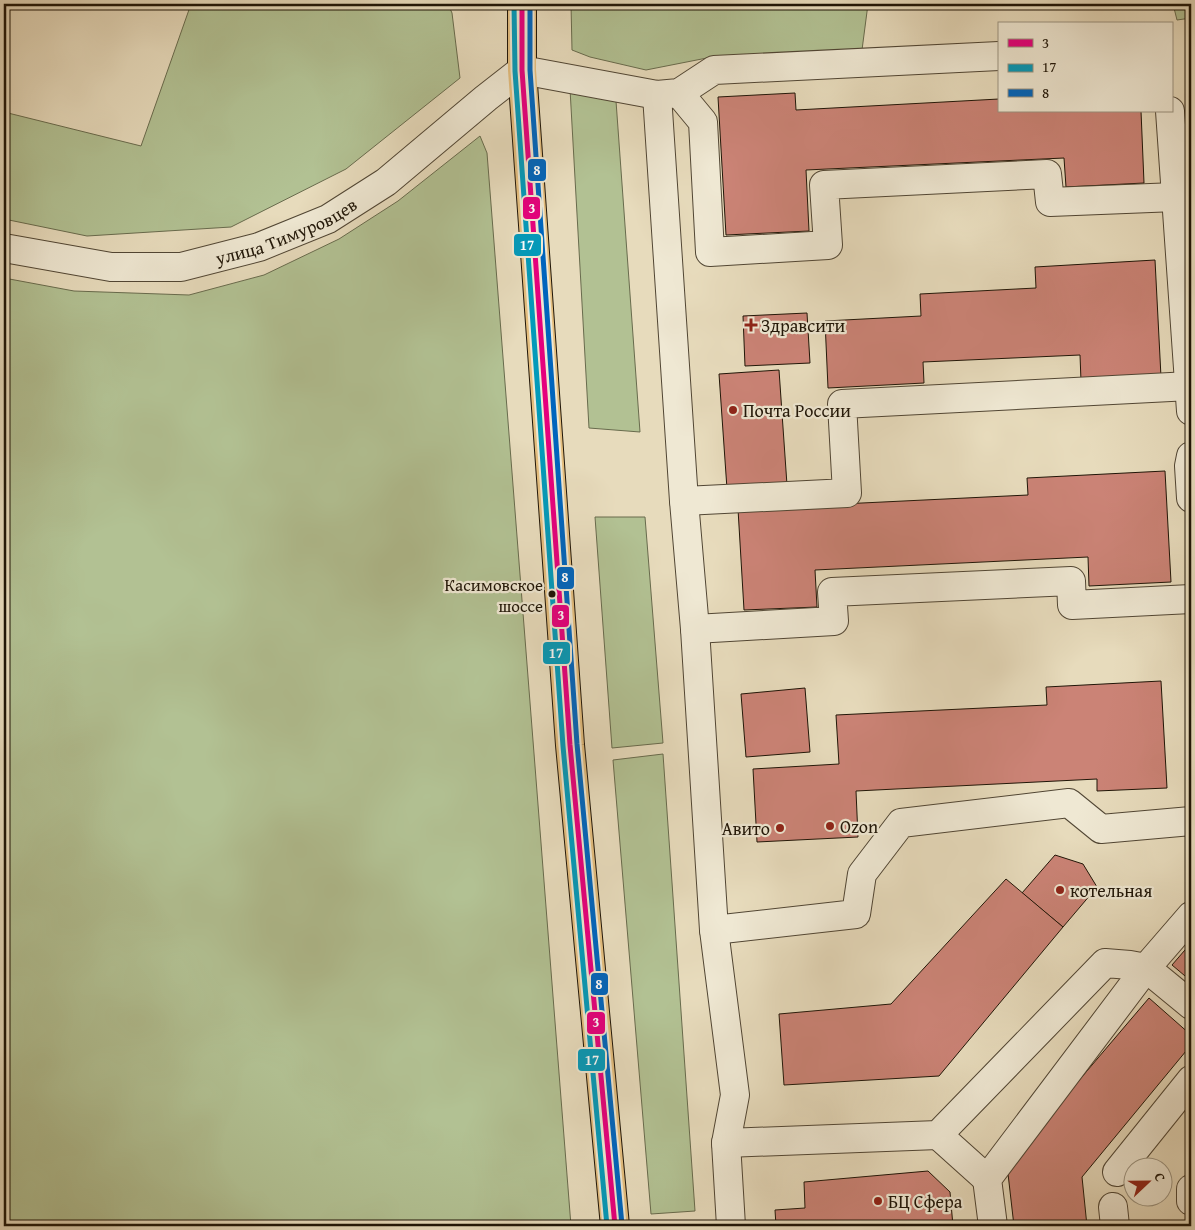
<svg xmlns="http://www.w3.org/2000/svg" width="1195" height="1230" viewBox="0 0 1195 1230" font-family="'Gentium Book Plus',serif">
<style>
.green{fill:#b2c193;stroke:#686b4d}
.building{fill:#cb8376;stroke:#1f1507}
.lines{fill:none;stroke-linecap:round;stroke-linejoin:round}
.minor-casing{stroke:#514634;stroke-width:30}
.major-casing{stroke:#1f1507;stroke-width:30}
.minor{stroke:#efe8d3;stroke-width:28}
.major{stroke:#e4be7e;stroke-width:28}
.bus-1-casing{stroke:#efe8d3;stroke-width:9}
.bus-2-casing{stroke:#efe8d3;stroke-width:9}
.bus-3-casing{stroke:#efe8d3;stroke-width:9}
.bus-1{stroke:#e5007d;stroke-width:5}
.bus-2{stroke:#039aba;stroke-width:5}
.bus-3{stroke:#0065bd;stroke-width:5}
.poi-dot{fill:#8f2418;stroke:#efe8d3;stroke-width:2}
.bus-dot{fill:#1f1507;stroke:#efe8d3;stroke-width:2}
.labels{text-anchor:middle;dominant-baseline:central;stroke-width:4.5;stroke-linejoin:round;paint-order:stroke}
.bus-label{font-size:17px;fill:#1f1507;stroke:#efe8d3;text-anchor:end}
.street-label{font-size:18px;fill:#1f1507;stroke:#efe8d3}
.poi-label{font-size:18px;fill:#1f1507;stroke:#efe8d3;text-anchor:start}
.line-badge{stroke:#efe8d3;stroke-width:2}
.badge-label{font-size:14px;text-anchor:middle;font-weight:bold;fill:#fff}
</style>
<rect width="100%" height="100%" fill="#e7dbbc"/>
<filter id="stains"><feTurbulence type="fractalNoise" baseFrequency=".004" numOctaves="4"/><feColorMatrix values="0 0 0 0 .2 0 0 0 0 .09 0 0 0 0 .02 0 0 0 .5 -.17"/></filter>
<radialGradient id="worn" r=".72"><stop offset=".6" stop-color="#630" stop-opacity="0"/><stop offset="1" stop-color="#630" stop-opacity=".3"/></radialGradient>
<g class="green">
<polygon points="191,4 448,4 452,13 460,78 346,169 231,227 87,236 4,219 4,112 141,146"/>
<polygon points="571,4 868,4 862,50 717,56 646,70 590,57 572,50"/>
<polygon points="1173,4 1191,4 1191,18 1177,20"/>
<polygon points="570,89 616,101 640,432 589,428"/>
<polygon points="480,136 487,153 571,1226 4,1226 4,278 74,291 189,295 264,275 339,239 398,201"/>
<polygon points="595,517 645,517 663,743 612,748"/>
<polygon points="663,754 695,1211 651,1214 613,760"/>
</g>
<g class="building">
<polygon points="795,93 796,110 999,99 999,111 1141,111 1144,183 1066,187 1064,158 806,170 809,231 726,235 718,97"/>
<polygon points="1155,260 1161,377 1081,381 1080,355 923,362 924,383 828,388 825,321 921,316 920,294 1036,288 1035,267"/>
<polygon points="807,313 810,363 745,366 743,316"/>
<polygon points="779,370 787,485 727,489 719,374"/>
<polygon points="1165,471 1171,582 1089,586 1088,557 815,570 817,607 744,610 738,509 1028,495 1027,478"/>
<polygon points="1161,681 1167,788 1097,791 1097,779 856,791 858,837 757,842 753,769 839,764 836,715 1047,705 1046,687"/>
<polygon points="805,688 810,752 746,757 741,694"/>
<polygon points="1055,855 1083,864 1097,887 1063,927 1022,893"/>
<polygon points="1006,879 1063,927 939,1076 784,1085 779,1014 891,1004"/>
<polygon points="1191,943 1191,981 1172,965"/>
<polygon points="1149,998 1191,1035 1191,1045 1082,1177 1087,1226 1014,1226 1007,1165"/>
<polygon points="928,1171 950,1192 953,1226 776,1226 775,1210 805,1208 804,1182"/>
</g>
<g class="lines">
<defs>
<g id="minor">
<polyline points="679,93 703,122 710,252 828,245 824,185 1047,174 1050,202 1176,197"/>
<polyline points="657,95 684,501 695,629 714,930 735,1095 726,1143 938,1135 1105,963 1130,965 1146,968 1191,1005"/>
<polyline points="1170,111 1191,411"/>
<path id="s1" d="M4 248 111 267H181L259 247 328 219 386 182 486 98 522 70 657 95 679 93 714 70 999 56"/>
<polyline points="1191,456 1189,466 1191,498"/>
<polyline points="684,501 847,493 842,404 1190,386"/>
<polyline points="695,629 834,621 832,592 1071,581 1072,605 1191,599"/>
<polyline points="714,930 856,914 862,874 901,823 1069,803 1101,829 1191,821"/>
<polyline points="938,1135 987,1179"/>
<polyline points="726,1143 731,1226"/>
<polyline points="1117,1172 1191,1080"/>
<polyline points="1191,1189 1191,1201"/>
<polyline points="1113,1207 1115,1226"/>
<polyline points="993,1226 987,1179 1146,968 1191,916"/>
</g>
<polyline id="major" points="522,4 522,70 570,745 615,1226"/>
</defs>
<use href="#minor" class="minor-casing"/>
<use href="#major" class="major-casing"/>
<use href="#minor" class="minor"/>
<use href="#major" class="major"/>
<defs>
<polyline id="bus-1" points="522,4 522,70 570,745 615,1226"/>
<polyline id="bus-2" points="514,4 515,71 563,746 607,1226"/>
<polyline id="bus-3" points="530,4 530,70 577,744 622,1225"/>
</defs>
<use href="#bus-1" class="bus-1-casing"/>
<use href="#bus-2" class="bus-2-casing"/>
<use href="#bus-3" class="bus-3-casing"/>
<use href="#bus-1" class="bus-1"/>
<use href="#bus-2" class="bus-2"/>
<use href="#bus-3" class="bus-3"/>
</g>
<g class="poi-dot">
<path d="M748.5 317.5h5v5h5v5h-5v5h-5v-5h-5v-5h5z"/>
<circle cx="733" cy="410" r="5"/>
<circle cx="830" cy="826" r="5"/>
<circle cx="780" cy="828" r="5"/>
<circle cx="1060" cy="890" r="5"/>
<circle cx="878" cy="1201" r="5"/>
</g>
<circle class="bus-dot" cx="552" cy="594" r="4.5"/>
<g class="labels">
<g class="bus-label">
<text x="543" y="584">Касимовское<tspan x="543" dy="21">шоссе</tspan></text>
</g>
<g class="street-label">
<text stroke="none"><textPath href="#s1" startOffset="290">улица Тимуровцев</textPath></text>
</g>
<g class="poi-label">
<text x="761" y="325">Здравсити</text>
<text x="743" y="410">Почта России</text>
<text x="840" y="826">Ozon</text>
<text x="770" y="828" text-anchor="end">Авито</text>
<text x="1070" y="890">котельная</text>
<text x="888" y="1201">БЦ Сфера</text>
</g>
</g>
<g class="line-badge">
<rect x="527" y="158" width="20" height="24" rx="5" fill="#0065bd"/>
<rect x="522" y="196" width="19" height="24" rx="5" fill="#e5007d"/>
<rect x="513" y="233" width="29" height="24" rx="5" fill="#039aba"/>
<rect x="556" y="566" width="19" height="24" rx="5" fill="#0065bd"/>
<rect x="551" y="604" width="19" height="24" rx="5" fill="#e5007d"/>
<rect x="542" y="641" width="29" height="24" rx="5" fill="#039aba"/>
<rect x="590" y="972" width="19" height="24" rx="5" fill="#0065bd"/>
<rect x="586" y="1011" width="20" height="24" rx="5" fill="#e5007d"/>
<rect x="577" y="1048" width="29" height="24" rx="5" fill="#039aba"/>
</g>
<g class="badge-label">
<text x="537" y="175">8</text>
<text x="532" y="213">3</text>
<text x="527" y="250">17</text>
<text x="565" y="582">8</text>
<text x="561" y="620">3</text>
<text x="556" y="658">17</text>
<text x="599" y="989">8</text>
<text x="596" y="1027">3</text>
<text x="592" y="1065">17</text>
</g>
<rect width="1195" height="1230" fill="none" stroke="#e7dbbc" stroke-width="20"/>
<rect x="5" y="5" width="1185" height="1220" fill="none" stroke="#1f1507" stroke-width="2.5"/>
<rect x="10" y="10" width="1175" height="1210" fill="none" stroke="#1f1507"/>
<rect x="998" y="22" width="175" height="90" fill="#efe8d3" stroke="#9c9481"/>
<rect x="1008" y="39" width="25" height="8" fill="#e5007d" stroke="#9c9481"/>
<text x="1042" y="48" font-size="15" fill="#1f1507">3</text>
<rect x="1008" y="64" width="25" height="8" fill="#039aba" stroke="#9c9481"/>
<text x="1042" y="72" font-size="15" fill="#1f1507">17</text>
<rect x="1008" y="89" width="25" height="8" fill="#0065bd" stroke="#9c9481"/>
<text x="1042" y="98" font-size="15" fill="#1f1507">8</text>
<g transform="translate(1148 1182) rotate(68)"><circle r="24" fill="#efe8d3" stroke="#9c9481"/>
<path d="M0-4L9 19L0 12L-9 19Z" fill="#8f2418"/>
<text y="-8" font-size="14" font-weight="bold" text-anchor="middle" fill="#1f1507">С</text>
</g>
<rect width="100%" height="100%" filter="url(#stains)"/>
<rect width="100%" height="100%" fill="url(#worn)"/>
</svg>
